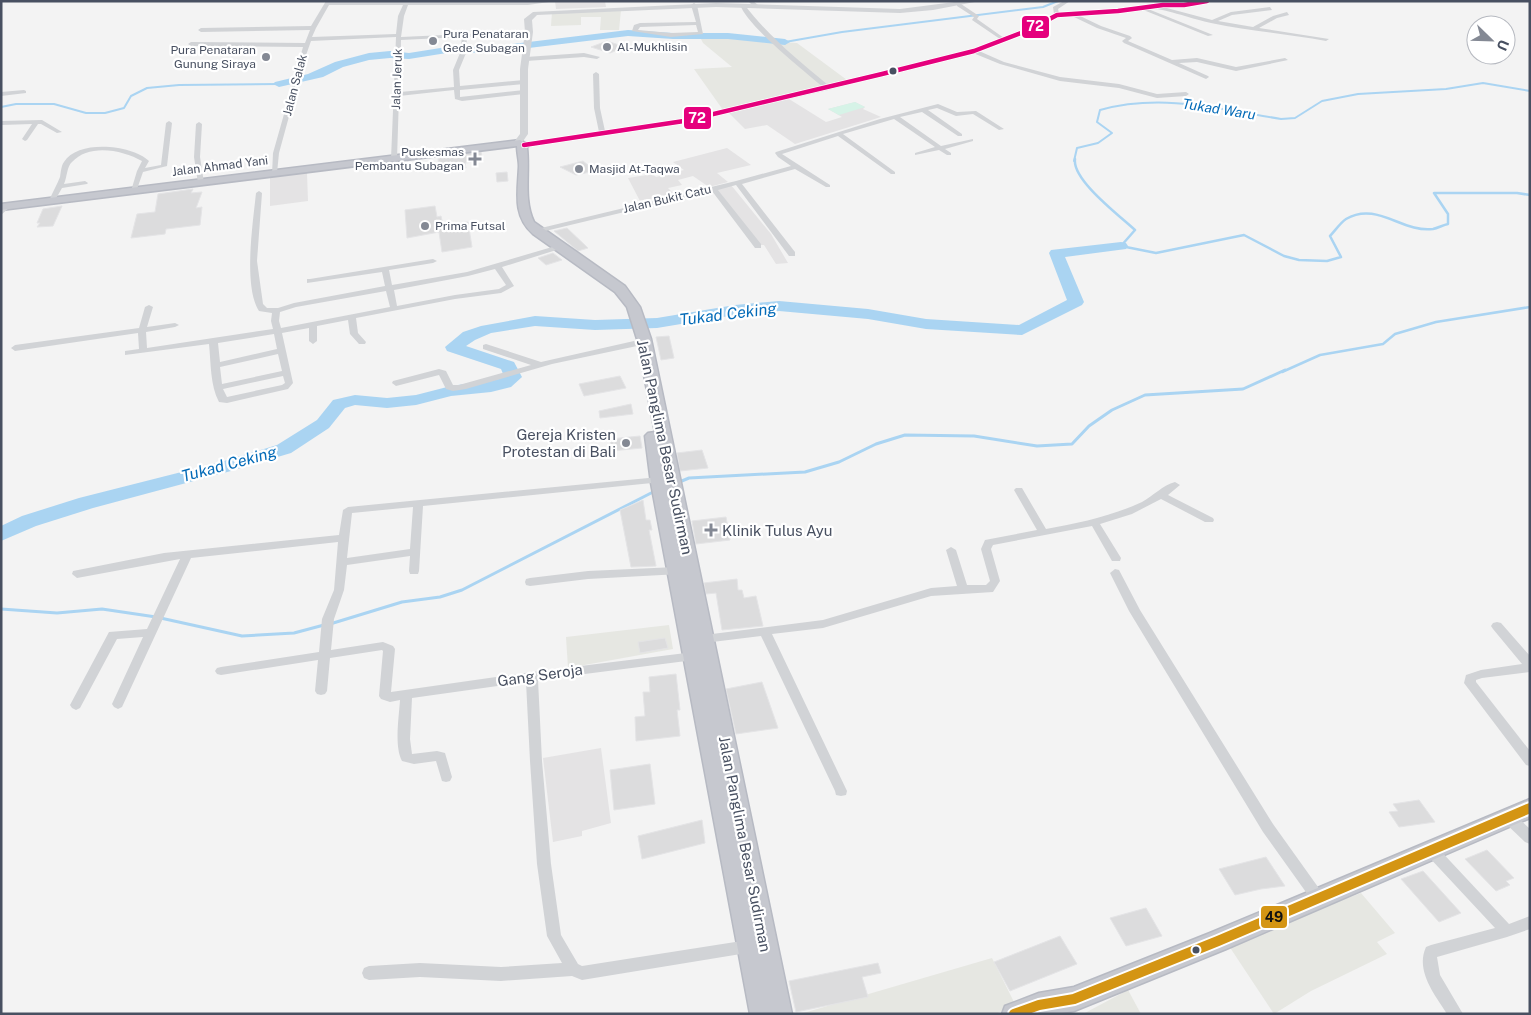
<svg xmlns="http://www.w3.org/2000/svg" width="1531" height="1015" viewBox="0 0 1531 1015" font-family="'Public Sans',sans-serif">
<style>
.commercial{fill:#e6e7e2}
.education{fill:#e4e3e4}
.green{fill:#d6f3e7}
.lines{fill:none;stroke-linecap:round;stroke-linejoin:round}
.stream-far2{stroke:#aad4f2;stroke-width:2}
.stream-far1{stroke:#aad4f2;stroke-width:2.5}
.stream{stroke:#aad4f2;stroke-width:3}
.river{fill:#aad4f2;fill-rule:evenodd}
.building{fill:#dcdcdd;stroke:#e4e4e6}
.trunk-casing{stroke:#b7bac3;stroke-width:3}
.minor{fill:#d1d3d6;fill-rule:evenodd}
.secondary{fill:#d2d4d7;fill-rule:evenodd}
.trunk{fill:#c6c8cf;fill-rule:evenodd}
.bus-1-casing{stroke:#fff;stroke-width:6}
.bus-2-casing{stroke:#fff;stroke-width:14}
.bus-1{stroke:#e5007d;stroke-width:4.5}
.bus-2{stroke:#d49513;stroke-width:10}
.poi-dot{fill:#848994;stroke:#fff;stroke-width:2}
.bus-dot{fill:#485061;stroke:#fff;stroke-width:2}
.labels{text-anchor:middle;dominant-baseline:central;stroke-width:4.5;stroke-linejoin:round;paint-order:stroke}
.far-poi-label{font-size:12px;fill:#485061;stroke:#fff;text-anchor:start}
.far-street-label{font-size:12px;fill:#485061;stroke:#fff}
.far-water-label{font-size:14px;font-style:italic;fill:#046bb8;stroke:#fff}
.poi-label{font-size:15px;fill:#485061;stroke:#fff;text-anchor:end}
.street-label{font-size:15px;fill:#485061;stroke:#fff}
.water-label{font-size:16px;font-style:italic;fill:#046bb8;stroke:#fff}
.line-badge{stroke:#fff;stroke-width:2}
.badge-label{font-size:14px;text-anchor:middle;font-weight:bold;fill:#fff}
.pale-badge-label{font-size:14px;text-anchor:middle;font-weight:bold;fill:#111}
</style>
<rect width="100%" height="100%" fill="#f3f3f3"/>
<g class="commercial">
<polygon points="621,10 619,30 600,30 601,17 581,17 581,25 551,26 552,12"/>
<polygon points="700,37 797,43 847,80 723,110 694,69 732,67 703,43"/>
<polygon points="669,625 673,649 568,668 566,637"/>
<polygon points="1361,893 1395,933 1377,942 1387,954 1311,991 1274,1014 1227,943"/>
<polygon points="992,958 1016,1006 995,1014 800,1014"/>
<polygon points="1128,990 1141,1014 1083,1014"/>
</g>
<g class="education">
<polygon points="555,1 605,1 606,7 556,9"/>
<polygon points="789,99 826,122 842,117 828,109 855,102 865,107 863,109 881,117 795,144 767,125 745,129 728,112"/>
<polygon points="727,148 751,165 717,173 728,182 709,187 693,176 678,180 682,185 668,188 674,194 640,201 628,178 653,174 656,177 684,170 673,162"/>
<polygon points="307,173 308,201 270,206 270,177"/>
<polygon points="731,185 771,234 788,263 776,264 764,245 759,245 717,189"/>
<polygon points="601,748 611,823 582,831 582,836 553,842 543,758"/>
</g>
<polygon class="green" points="855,102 865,107 839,115 828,109"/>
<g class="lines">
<g class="stream-far2">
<polyline points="785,42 842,32 1043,7 1058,1"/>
<polyline points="1,107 16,104 54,104 86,113 105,113 124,108 131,96 147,88 179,85 279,84"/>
<path d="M1074 161 1077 148 1098 143 1112 133 1097 122 1100 110C1161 93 1220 109 1281 119L1295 118 1322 101 1358 94 1446 89 1483 83 1530 91"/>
</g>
<g class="stream-far1">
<path d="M1075 159C1072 180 1120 216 1135 230L1121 246 1156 253 1244 235 1284 256 1299 260 1327 261 1341 257 1330 236C1335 231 1340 223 1346 219 1377 201 1402 233 1433 229 1438 228 1443 225 1448 224V214L1434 193H1517L1530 195"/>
<polyline points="1282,372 1320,355 1383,344 1395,334 1436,322 1530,307"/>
</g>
<g class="stream">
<polyline points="677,483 689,478 805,472 839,462 876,444 905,435 974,436 1037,446 1072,444 1089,426 1112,410 1145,395 1243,389 1285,370"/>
<polyline points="1,609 57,613 102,609 156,617 242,636 294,633 324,625"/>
<polyline points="330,624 402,602 440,597 462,590 655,491"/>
</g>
<g class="river">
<polygon points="628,30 673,33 728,33 785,39 790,42 785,45 728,39 673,39 628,36 488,53 453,52 409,59 390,58 369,60 343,67 323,77 279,87 273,84 275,82 308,74 335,62 369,53 390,51 409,53 453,46 488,47"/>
<polygon points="1121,242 1126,243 1128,246 1126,249 1065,257 1084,302 1082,305 1022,335 926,329 868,319 779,311 735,315 657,328 595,330 535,326 491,333 475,340 466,346 514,362 522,377 511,387 491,392 451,396 416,405 387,408 355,405 345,408 329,428 291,453 231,471 93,508 36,526 1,541 1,526 22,516 79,498 217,463 277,445 317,420 333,400 355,395 387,398 416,395 451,386 499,379 504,376 501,369 447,351 445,347 463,332 481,326 535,316 595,320 657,318 735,305 779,301 868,309 926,319 1019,325 1067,300 1049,253 1051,250"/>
</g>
</g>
<g class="building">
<polygon points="607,41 625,47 610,53 591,47"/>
<polygon points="481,152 483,161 465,163 466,168 439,170 438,158"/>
<polygon points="583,161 595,171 576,175 560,167"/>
<polygon points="507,172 508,181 497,182 496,173"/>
<polygon points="193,189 191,193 202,192 196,208 202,207 200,225 166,229 165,234 131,238 137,214 155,212 158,194"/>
<polygon points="62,206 53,226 37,227 40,223 37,223 43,209"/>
<polygon points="435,206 437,217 441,216 443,225 468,222 472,247 442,252 439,232 407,238 405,210"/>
<polygon points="567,228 588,248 578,251 554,231"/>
<polygon points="553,253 562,260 546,265 538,258"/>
<polygon points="669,336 674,358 661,360 656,337"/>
<polygon points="620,376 626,388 584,396 579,384"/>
<polygon points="631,404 633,414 600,418 599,411"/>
<polygon points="640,436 642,448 611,451 610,439"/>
<polygon points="702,450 708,468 680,471 677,453"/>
<polygon points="643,500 646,520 650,520 652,530 649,530 656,566 631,567 620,510"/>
<polygon points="726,517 730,540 696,544 692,521"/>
<polygon points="737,579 738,590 742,590 744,598 756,596 763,626 722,630 716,593 706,594 704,583"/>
<polygon points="665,638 668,648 640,653 638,642"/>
<polygon points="676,674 680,710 677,710 680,736 636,741 635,717 645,716 643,692 650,692 649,677"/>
<polygon points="762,682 778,728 736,734 726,689"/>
<polygon points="650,764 655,804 614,810 610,770"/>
<polygon points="1419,800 1435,822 1399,827 1389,812 1398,811 1393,804"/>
<polygon points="702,820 705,843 642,859 638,836"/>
<polygon points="1487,850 1514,878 1506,881 1510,885 1496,891 1465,859"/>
<polygon points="1266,857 1285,886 1261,889 1235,895 1219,869"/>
<polygon points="1423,871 1461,913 1439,922 1401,879"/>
<polygon points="1146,908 1162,936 1126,946 1110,918"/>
<polygon points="1060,936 1077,964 1010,991 994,962"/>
<polygon points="878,963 881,973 862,977 868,997 796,1012 789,981"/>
</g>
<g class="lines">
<defs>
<g id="trunk">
<path d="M520 140 529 145 527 148C530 172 523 199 534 222L625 286 640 307 651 339 792 1014H750L651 483 645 436 648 433 655 432 637 339 627 307 615 292 533 234C512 215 518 192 519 166 519 160 517 153 517 146L1 210V204Z"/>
<polygon points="1530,799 1530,818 1226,949 1074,1011 1055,1014 1002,1014 1005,1006 1039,993 1074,987 1210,933"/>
</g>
</defs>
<use href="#trunk" class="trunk-casing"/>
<g class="minor">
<path d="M326 1H331V2L556 1 528 5H408L404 16 401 37 531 31V33L529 34 467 37 466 53 459 70 460 86 524 80 527 82 524 84 460 90V97L524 90 527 92 524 94 462 101 455 99 454 90 399 96 397 159 394 161 391 159 396 37 311 41 305 58 279 153 277 173 272 174 273 153 303 47 191 46 188 44 191 42 305 43 310 30 201 32 198 30 201 28 311 26ZM329 5H403L398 16 396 34 312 37 316 28ZM462 37 460 53 453 70 454 87 400 92 401 40Z"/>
<polygon points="748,1 753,1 758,5 753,6"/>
<path d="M1064 1H1070L1058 9 1059 13 1118 9 1163 3 1209 1 1184 7H1163L1212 20 1231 12 1270 7 1272 10 1232 15 1218 21 1253 27 1273 16 1287 12 1289 15 1277 18 1259 28 1329 39 1326 41C1288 34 1249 31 1211 23 1194 20 1162 7 1148 9L1213 35 1208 36 1141 9 1078 15 1101 26 1130 36 1132 38 1128 41 1172 60 1197 58 1236 67 1285 58 1288 60 1236 71 1197 62 1179 63 1208 76 1209 77 1206 79 1124 43 1122 41 1126 38 1097 28 1072 16H1058L1031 31 979 51 1004 62 1060 77 1119 84 1157 94 1186 92 1189 94 1186 96 1157 98 1119 88 1060 81 1000 64 973 53 828 90 684 123 524 147 521 145 524 143 599 132 594 108 593 74 596 72 599 74 600 108 605 131 684 119 822 86C804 71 745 24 740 4H744C768 36 798 60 828 85L972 50 1000 39 972 20 974 17 957 6V4H961L979 16 977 19 1004 38 1027 29 1054 14 1053 7Z"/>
<path d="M694 3 697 5 703 34 671 37 632 31 634 25 640 23 696 22 691 5ZM696 25 698 32 671 33 638 30 640 27Z"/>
<polygon points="584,53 600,57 597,59 584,57 526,61 523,59 526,57"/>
<polygon points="24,90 26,91 26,93 1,96 1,92"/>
<polygon points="938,104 957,112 976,111 1004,129 999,130 973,114 956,116 937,108 928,110 962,134 962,136 958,136 922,112 900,117 941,146 973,139 973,141 945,149 951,153 951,155 947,155 939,150 915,155 915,153 935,147 894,119 843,134 895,172 895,174 891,174 838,136 782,154 830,185 830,187 826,187 795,169 742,184 795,252 795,256 789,256 736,185 718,190 761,244 761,248 755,248 712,191 537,233 533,231 537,229 736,181 791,166 778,157 775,153 776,152 880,119"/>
<polygon points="42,120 62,132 57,133 41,124 38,124 27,140 25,141 22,139 32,124 1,125 1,121"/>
<path d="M169 121 172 123 167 166 143 172 136 192 131 191 137 171 142 161C123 150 89 143 72 162 67 166 67 177 64 184L85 181 88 183 87 184 62 188 54 202 49 201C52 193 57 185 60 177 61 172 61 166 64 162 78 139 133 145 149 161L145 168 161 165 166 123Z"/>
<polygon points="199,122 202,124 200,157 204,183 201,185 198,183 194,157 196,124"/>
<path d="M259 191 262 193 257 261 263 304 267 308H278L294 303 385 286 382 272 307 283V279H310L433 259 437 261 433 263 389 270 392 285 467 272 559 245H562L566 247 502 267 514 286 501 293 455 299 356 318 358 333 366 342 365 344H359L350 334 348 320 317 326V341L313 344 309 341V328L282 333 293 383 288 389 227 403 219 402C210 385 211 363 209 344L125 355V351L139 349 138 333 15 351 11 348 15 345 139 328 145 307 149 305 153 307 147 327 175 323 179 325 175 327 146 332 147 348 273 329 271 321 272 313 259 311C243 286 253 223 256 193ZM495 269 506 285 499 289 455 295 397 306 394 290 468 276ZM386 291 390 307 281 328 279 321 280 312 296 307ZM274 334 277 349 220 362 218 343ZM278 354 282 371 222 384 220 367ZM283 376 285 383 282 385 227 397 223 389Z"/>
<polygon points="4,206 10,207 1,215 1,208"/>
<polygon points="634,341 638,344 637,346 552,364 466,389 453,391 446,389 439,375 396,386 392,383 393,381 439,369 446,371 453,385 459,385 531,365 483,349 483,345 486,344 541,362"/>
<path d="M659 477 662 478 664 480 662 482 423 506 419 571 418 574H410L409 571 410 556 347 565 344 590 334 619 331 650 383 642 393 646 395 649 391 692 532 672 694 652 698 653 700 656 698 659 694 660 538 680 542 761 551 864 561 935 578 964 582 966 748 940 753 942 755 947 753 952 582 980 572 976 501 981 420 977 369 980 364 978 362 973 364 968 369 966 420 963 501 967 562 963 547 936 537 864 530 761 526 682 412 698 410 739 412 754 437 751 445 753 452 777 450 781 446 782 442 781 436 761 414 764 402 761C394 746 399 717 400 700L390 702 381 699 379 696 383 651 382 650 330 658 327 691 325 694 321 695 317 694 315 691 318 660 221 675 217 674 215 671 217 668 221 667 319 652 322 619 334 590 338 542 191 558 122 707 118 709 114 707 112 704 143 637 117 639 80 708 76 710 72 708 70 705 109 632 147 629 180 559 77 578 72 574 73 571 164 553 339 535 343 510 348 507ZM413 507 410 549 347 558 352 513Z"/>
<path d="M1175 482 1180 485 1168 495 1213 518 1214 520 1213 522H1205L1161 499 1132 514 1100 524 1121 558 1120 561H1112L1092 526 993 545 991 549 1000 581 993 592 931 596 823 628 772 634 847 791 846 795 841 796 836 795 835 791 761 636 704 643 700 642 698 639 700 636 704 635 823 620 931 588 957 586 946 550 951 547 956 550 967 585H986L990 581 981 549 985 540 1037 530 1014 490 1016 488H1022L1046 529C1079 523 1112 516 1142 502 1153 496 1163 485 1175 482Z"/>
<polygon points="676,567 681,571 680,574 588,579 530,586 526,585 525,582 526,579 530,578 588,571"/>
<polygon points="1115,569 1119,570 1140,610 1273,824 1323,894 1325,898 1323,902 1318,904 1313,902 1263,832 1129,611 1110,573"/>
<polygon points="1497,622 1501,623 1530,656 1530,672 1482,678 1476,680 1476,682 1530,751 1530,766 1526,765 1464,683 1466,675 1481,670 1522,664 1493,629 1491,626 1493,623"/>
<polygon points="1509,813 1514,814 1530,829 1530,844 1525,842 1504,822 1502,818 1504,814"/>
<path d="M1432 845 1437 847 1509 924 1530 916V929L1507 937 1437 957 1440 975 1463 1014H1447C1435 995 1415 971 1426 947L1431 945 1495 928 1427 855 1425 851 1427 847Z"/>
</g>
<polygon class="secondary" points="962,1 980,1 933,10 900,13 716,7 537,15 532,20 533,32 528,69 528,134 521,144 514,142 520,134 520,69 525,32 524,19 533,12 716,3 900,9"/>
<use href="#trunk" class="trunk"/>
<defs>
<polyline id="bus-1" points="524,145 684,121 882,74 974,51 1029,30 1057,15 1118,11 1163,5 1184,5 1207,1"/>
<polyline id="bus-2" points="1014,1014 1039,1005 1074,999 1218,941 1530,808"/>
</defs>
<use href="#bus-1" class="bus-1-casing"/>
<use href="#bus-2" class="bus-2-casing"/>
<use href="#bus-1" class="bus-1"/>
<use href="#bus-2" class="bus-2"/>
</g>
<g class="poi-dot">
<circle cx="433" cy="41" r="5"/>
<circle cx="607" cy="47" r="5"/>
<circle cx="266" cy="57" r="5"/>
<path d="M472.5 151.5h5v5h5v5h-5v5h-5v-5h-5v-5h5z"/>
<circle cx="579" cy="169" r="5"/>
<circle cx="425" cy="226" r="5"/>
<circle cx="626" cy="443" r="5"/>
<path d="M708.5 522.5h5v5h5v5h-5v5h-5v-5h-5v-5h5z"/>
</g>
<g class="bus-dot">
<circle cx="893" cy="71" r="4.5"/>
<circle cx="1196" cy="950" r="4.5"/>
</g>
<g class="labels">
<g class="far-poi-label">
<text x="443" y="34">Pura Penataran<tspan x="443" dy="14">Gede Subagan</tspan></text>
<text x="617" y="47">Al-Mukhlisin</text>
<text x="256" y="50" text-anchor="end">Pura Penataran<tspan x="256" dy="14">Gunung Siraya</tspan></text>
<text x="464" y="152" text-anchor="end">Puskesmas<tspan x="464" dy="14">Pembantu Subagan</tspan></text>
<text x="589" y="169">Masjid At-Taqwa</text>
<text x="435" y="226">Prima Futsal</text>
</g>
<g class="far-street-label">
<text transform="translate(397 79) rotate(-88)">Jalan Jeruk</text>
<text transform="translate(295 85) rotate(-75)">Jalan Salak</text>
<text transform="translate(220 166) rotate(-7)">Jalan Ahmad Yani</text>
<text transform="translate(667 199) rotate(-13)">Jalan Bukit Catu</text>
</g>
<g class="far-water-label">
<text transform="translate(1219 109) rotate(9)">Tukad Waru</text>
</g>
<g class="poi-label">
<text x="616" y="434">Gereja Kristen<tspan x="616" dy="17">Protestan di Bali</tspan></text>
<text x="722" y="530" text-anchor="start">Klinik Tulus Ayu</text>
</g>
<g class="street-label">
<text transform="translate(665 447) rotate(78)">Jalan Panglima Besar Sudirman</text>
<text transform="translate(540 675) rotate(-8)">Gang Seroja</text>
<text transform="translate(745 844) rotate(79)">Jalan Panglima Besar Sudirman</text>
</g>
<g class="water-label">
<text transform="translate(728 314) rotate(-7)">Tukad Ceking</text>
<text transform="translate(229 464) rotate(-15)">Tukad Ceking</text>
</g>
</g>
<g class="line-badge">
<rect x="1021" y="15" width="29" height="24" rx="5" fill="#e5007d"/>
<rect x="683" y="106" width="29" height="24" rx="5" fill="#e5007d"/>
<rect x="1260" y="905" width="28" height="24" rx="5" fill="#d49513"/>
</g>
<g class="badge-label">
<text x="1035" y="31">72</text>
<text x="697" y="123">72</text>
</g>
<g class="pale-badge-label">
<text x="1274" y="922">49</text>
</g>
<rect width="1531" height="1015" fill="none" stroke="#485061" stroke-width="5"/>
<g transform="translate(1491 40) rotate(113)"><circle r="24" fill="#ffffff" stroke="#b6b9c0"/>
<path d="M0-4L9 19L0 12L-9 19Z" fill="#848994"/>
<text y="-8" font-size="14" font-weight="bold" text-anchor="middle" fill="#485061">U</text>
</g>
</svg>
